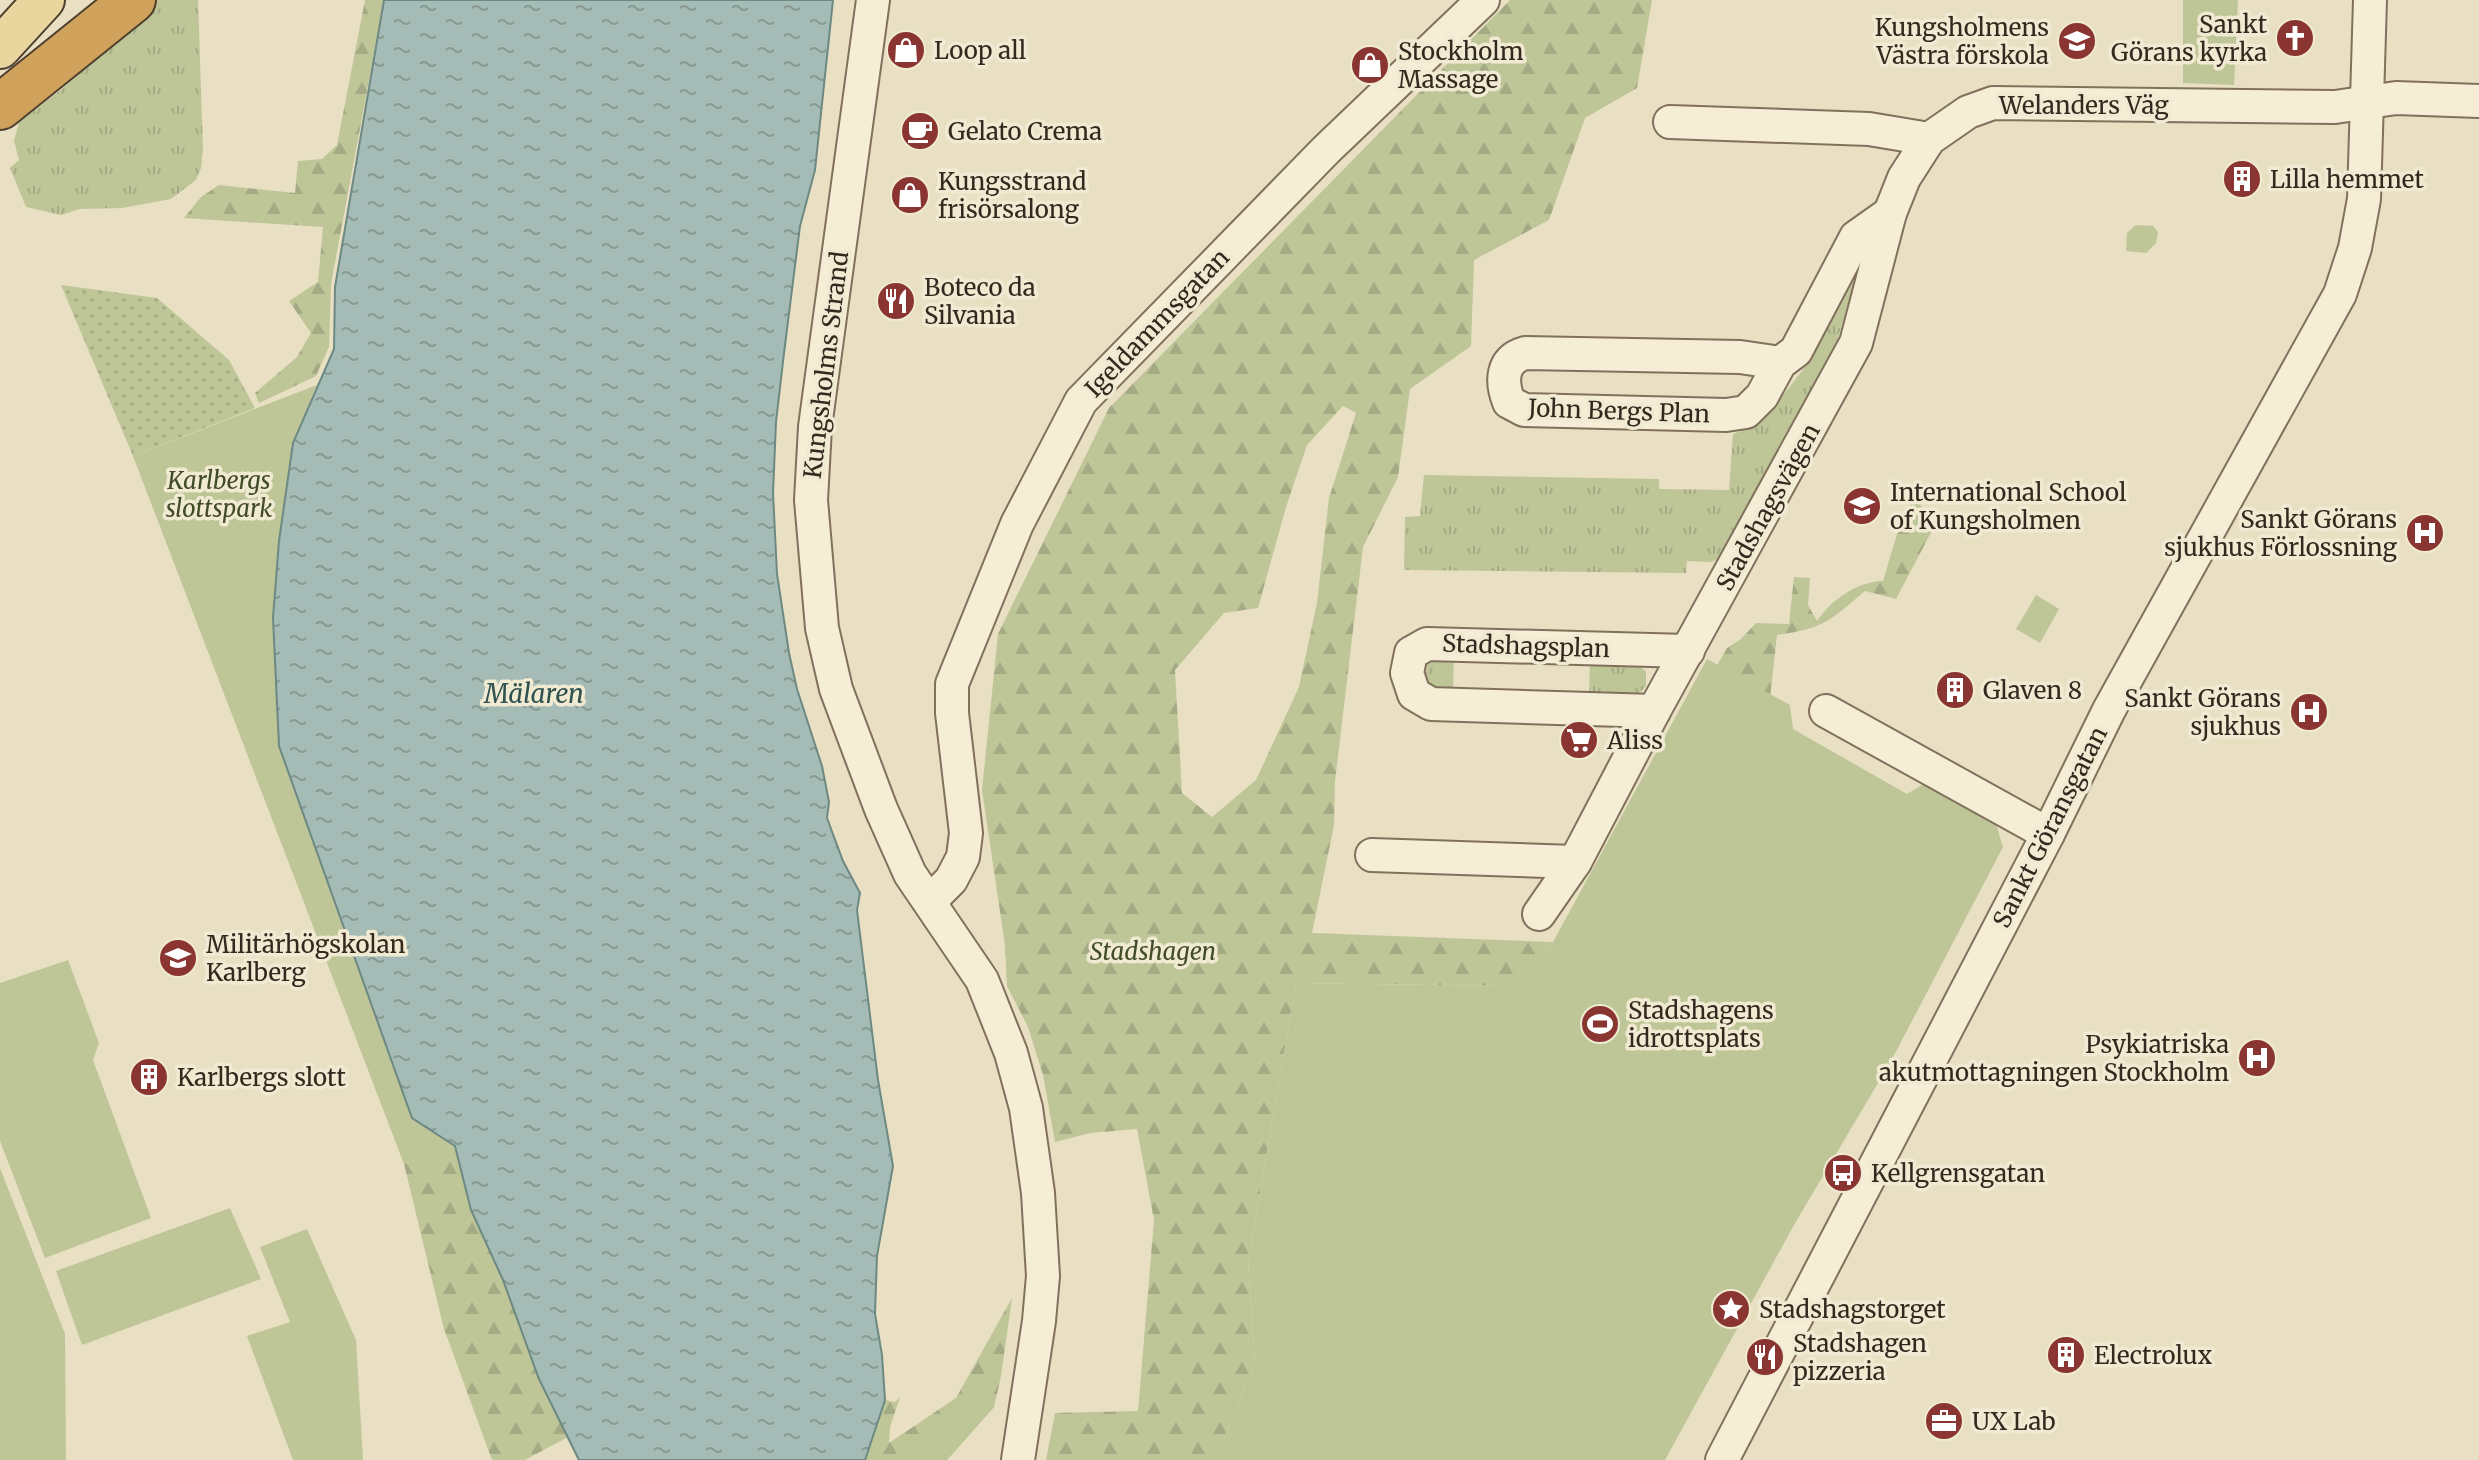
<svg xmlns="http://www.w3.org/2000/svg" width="2479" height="1460" viewBox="0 0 2479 1460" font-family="Merriweather,serif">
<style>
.grass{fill:url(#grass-tufts)}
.forest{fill:url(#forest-firs);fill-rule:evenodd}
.park{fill:#bec698}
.garden{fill:url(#garden-dots)}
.water{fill:url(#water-ripples);stroke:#6d8983;stroke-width:2}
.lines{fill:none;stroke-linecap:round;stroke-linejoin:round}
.minor-casing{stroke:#81715c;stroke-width:36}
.major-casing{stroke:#4f402f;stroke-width:44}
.highway-casing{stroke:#4f402f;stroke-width:48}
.minor{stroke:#f5edd5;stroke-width:32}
.major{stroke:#e9d59e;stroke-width:40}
.highway{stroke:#d1a25b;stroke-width:44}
.labels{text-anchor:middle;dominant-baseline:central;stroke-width:7;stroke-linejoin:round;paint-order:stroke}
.poi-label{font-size:24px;fill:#33291e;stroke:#f1ead2;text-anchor:start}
.street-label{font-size:24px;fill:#33291e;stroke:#f1ead2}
.park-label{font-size:24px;font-style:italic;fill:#424d27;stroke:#f1ead2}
.water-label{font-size:26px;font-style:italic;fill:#2f5150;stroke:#f1ead2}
</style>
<defs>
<pattern id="grass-tufts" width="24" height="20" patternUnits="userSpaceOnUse" patternTransform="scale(2)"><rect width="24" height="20" fill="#bec698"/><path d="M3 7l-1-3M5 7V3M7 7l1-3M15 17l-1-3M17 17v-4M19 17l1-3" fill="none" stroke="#a4aa83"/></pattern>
<pattern id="forest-firs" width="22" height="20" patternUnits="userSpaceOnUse" patternTransform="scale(2)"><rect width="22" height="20" fill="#bec698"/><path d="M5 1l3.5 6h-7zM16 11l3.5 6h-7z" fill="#a4aa83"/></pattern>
<pattern id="garden-dots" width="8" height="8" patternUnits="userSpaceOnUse" patternTransform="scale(2)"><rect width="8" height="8" fill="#bec698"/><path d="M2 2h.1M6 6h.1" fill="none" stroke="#a4aa83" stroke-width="1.8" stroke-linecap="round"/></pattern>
<pattern id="water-ripples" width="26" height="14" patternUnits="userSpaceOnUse" patternTransform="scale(2)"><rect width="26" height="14" fill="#a5bcb6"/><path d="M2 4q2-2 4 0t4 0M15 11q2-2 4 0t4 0" fill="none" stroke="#879993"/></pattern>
</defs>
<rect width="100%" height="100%" fill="#e9dfc3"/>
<g class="grass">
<polygon points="154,0 198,0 203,149 201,168 196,180 171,199 122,208 80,209 61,215 26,207 10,168 19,160 14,141 19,122 62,89 124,32"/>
<polygon points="1856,268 1858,270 1837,341 1722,558 1711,562 1687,561 1686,573 1404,570 1405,517 1420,516 1424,475 1659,479 1659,489 1729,490 1733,434 1761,423 1806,366 1838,308"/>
<polygon points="1454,652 1453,693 1430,687 1425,680 1428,660"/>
<polygon points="1590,660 1636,662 1646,672 1646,686 1635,698 1589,697"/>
</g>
<g class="forest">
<polygon points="365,0 384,0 331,284 329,347 316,376 259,403 255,393 297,357 311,333 289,301 318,282 323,227 184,218 201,197 219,185 295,193 298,161 322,159 337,145"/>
<path d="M1510 0H1652L1637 88 1585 118 1549 220 1474 260 1471 346 1410 389 1398 477 1363 547 1335 781 1334 825 1312 933 1553 942 1508 986 1296 983 1248 1262 1255 1363 1215 1460H1046L1055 1413 1138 1411 1154 1220 1137 1129 1090 1133 1055 1142 1043 1075 1028 1027 1007 986 1005 945 982 790 998 634 1109 408ZM1343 406 1356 413 1329 498 1317 603 1299 687 1256 780 1212 817 1182 793 1175 670 1224 613 1258 608 1286 507 1307 445Z"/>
<path d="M1908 491 1921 505 1922 511 1936 523 1896 599 1865 591C1828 622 1825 628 1777 635L1770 698 1707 683 1727 648 1741 639 1756 623 1789 624 1794 577 1810 578 1808 605 1817 621C1832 599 1857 582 1883 581L1897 534 1912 517Z"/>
<polygon points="455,1145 471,1210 503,1280 539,1379 568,1437 525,1460 492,1460 444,1329 404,1164"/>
<polygon points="1012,1298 1001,1376 994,1407 947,1460 865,1460 885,1400 895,1402 900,1397 890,1427 889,1443 956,1398"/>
</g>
<g class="park">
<polygon points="2183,0 2238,0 2234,85 2183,83"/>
<polygon points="2136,225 2153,226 2158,232 2156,243 2146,253 2126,251 2127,233"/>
<polygon points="317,385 293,443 279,541 273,618 279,746 412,1118 455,1145 404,1164 133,456"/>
<polygon points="2036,595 2059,609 2040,643 2016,629"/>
<polygon points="1707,659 1790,705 1793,729 1907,794 1925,783 1995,821 2003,847 1891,1061 1794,1225 1665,1460 1215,1460 1255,1363 1248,1262 1296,983 1508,986 1553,942"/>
<polygon points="68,960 99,1043 93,1060 151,1218 45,1258 0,1141 0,983"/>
<polygon points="0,1168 65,1334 66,1460 0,1460"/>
<polygon points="230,1208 261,1279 82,1345 56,1271"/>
<polygon points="307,1229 356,1340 363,1460 293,1460 247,1336 290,1322 260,1247"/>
<polygon points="981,1381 994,1407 947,1460 890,1460"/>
</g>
<polygon class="garden" points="61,285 157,298 229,360 255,408 133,456"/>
<polygon class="water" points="384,0 833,0 815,170 800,226 784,353 776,422 773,493 777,574 789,653 797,689 822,766 829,802 827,818 843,861 860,893 857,910 878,1080 893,1166 877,1256 875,1314 882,1355 885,1400 865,1460 579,1460 539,1379 503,1280 471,1210 455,1146 412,1118 279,746 273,618 279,541 293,443 334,349 335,287"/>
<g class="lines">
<defs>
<g id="minor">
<polyline points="873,0 815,427 811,500 822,628 836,689 881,809 910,874 982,980 1011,1053 1026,1108 1038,1193 1043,1276 1039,1321 1018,1460"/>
<polyline points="1670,122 1869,129 1929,139"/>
<path d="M1780 363 1740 357 1525 353C1501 360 1501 382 1509 402L1524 410 1726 415 1746 412 1762 396 1780 363 1796 351 1856 237 1890 213"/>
<polyline points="1654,711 1431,704 1414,694 1407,673 1411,653 1427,644 1688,651"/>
<polyline points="1826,711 2048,834"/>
<polyline points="1372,855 1575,862 1654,711 1856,343 1890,213 1904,178 1929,139 1968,112 1993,103 2335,107 2396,98 2479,101"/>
<polyline points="930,901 951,880 963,857 966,833 952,713 952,684 1017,524 1081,401 1326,150 1483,0"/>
<polyline points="1539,914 1575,862"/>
<polyline points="1722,1460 2048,834 2109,710 2340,294 2355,248 2364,199 2370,0"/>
</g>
<polyline id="major" points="0,48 44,0"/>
<polyline id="highway" points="0,107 133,0"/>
</defs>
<use href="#minor" class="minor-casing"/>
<use href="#major" class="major-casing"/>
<use href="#highway" class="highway-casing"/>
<use href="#minor" class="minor"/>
<use href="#major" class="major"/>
<use href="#highway" class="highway"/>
</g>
<defs>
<symbol id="church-disc" viewBox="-11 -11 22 22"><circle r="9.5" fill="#8a3532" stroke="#f1ead2"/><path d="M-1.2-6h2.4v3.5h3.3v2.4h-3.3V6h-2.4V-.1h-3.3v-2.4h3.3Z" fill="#fff"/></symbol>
<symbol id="school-disc" viewBox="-11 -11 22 22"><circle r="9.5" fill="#8a3532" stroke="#f1ead2"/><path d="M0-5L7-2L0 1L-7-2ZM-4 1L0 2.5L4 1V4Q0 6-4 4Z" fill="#fff"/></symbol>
<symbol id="shop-disc" viewBox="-11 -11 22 22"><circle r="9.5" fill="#8a3532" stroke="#f1ead2"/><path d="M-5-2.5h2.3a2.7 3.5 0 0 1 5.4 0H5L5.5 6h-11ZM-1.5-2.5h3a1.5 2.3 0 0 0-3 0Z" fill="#fff"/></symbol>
<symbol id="cafe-disc" viewBox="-11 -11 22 22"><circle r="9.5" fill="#8a3532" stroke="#f1ead2"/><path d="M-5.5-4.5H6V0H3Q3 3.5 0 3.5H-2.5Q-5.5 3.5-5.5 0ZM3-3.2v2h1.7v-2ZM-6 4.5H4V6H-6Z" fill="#fff"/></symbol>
<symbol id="building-disc" viewBox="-11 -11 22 22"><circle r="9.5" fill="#8a3532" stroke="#f1ead2"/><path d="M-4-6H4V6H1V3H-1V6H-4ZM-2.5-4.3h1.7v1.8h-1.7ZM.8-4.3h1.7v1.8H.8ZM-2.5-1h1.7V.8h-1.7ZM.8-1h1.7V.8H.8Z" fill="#fff"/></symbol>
<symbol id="restaurant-disc" viewBox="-11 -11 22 22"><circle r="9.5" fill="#8a3532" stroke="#f1ead2"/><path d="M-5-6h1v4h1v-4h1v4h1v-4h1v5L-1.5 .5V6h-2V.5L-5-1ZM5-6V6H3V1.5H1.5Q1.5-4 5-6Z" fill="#fff"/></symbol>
<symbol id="hospital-disc" viewBox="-11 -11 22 22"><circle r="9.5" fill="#8a3532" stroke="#f1ead2"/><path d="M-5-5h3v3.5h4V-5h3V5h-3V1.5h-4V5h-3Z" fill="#fff"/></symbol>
<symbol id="supermarket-disc" viewBox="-11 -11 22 22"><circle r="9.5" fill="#8a3532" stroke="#f1ead2"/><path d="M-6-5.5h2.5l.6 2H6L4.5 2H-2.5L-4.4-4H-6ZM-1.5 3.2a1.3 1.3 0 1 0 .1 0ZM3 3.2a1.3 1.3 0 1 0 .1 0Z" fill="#fff"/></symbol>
<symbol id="university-disc" viewBox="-11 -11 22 22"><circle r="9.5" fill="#8a3532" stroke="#f1ead2"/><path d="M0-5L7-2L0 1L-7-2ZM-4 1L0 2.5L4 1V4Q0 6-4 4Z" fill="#fff"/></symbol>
<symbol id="stadium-disc" viewBox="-11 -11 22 22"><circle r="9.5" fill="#8a3532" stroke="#f1ead2"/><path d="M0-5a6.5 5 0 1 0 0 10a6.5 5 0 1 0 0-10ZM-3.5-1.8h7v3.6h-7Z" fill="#fff"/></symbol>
<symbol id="bus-disc" viewBox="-11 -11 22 22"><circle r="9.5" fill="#8a3532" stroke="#f1ead2"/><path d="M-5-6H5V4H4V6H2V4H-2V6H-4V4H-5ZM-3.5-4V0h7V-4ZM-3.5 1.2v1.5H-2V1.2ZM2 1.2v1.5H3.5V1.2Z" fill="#fff"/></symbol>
<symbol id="sight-disc" viewBox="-11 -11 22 22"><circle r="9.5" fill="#8a3532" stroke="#f1ead2"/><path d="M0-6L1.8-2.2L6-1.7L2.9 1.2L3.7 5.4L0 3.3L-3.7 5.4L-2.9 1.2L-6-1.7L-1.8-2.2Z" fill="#fff"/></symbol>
<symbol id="office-disc" viewBox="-11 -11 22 22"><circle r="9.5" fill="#8a3532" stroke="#f1ead2"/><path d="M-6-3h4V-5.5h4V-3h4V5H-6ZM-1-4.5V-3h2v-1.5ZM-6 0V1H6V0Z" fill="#fff"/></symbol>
</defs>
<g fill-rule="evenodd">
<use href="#church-disc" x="2273" y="16" width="44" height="44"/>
<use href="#school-disc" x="2055" y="19" width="44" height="44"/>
<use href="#shop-disc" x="884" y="28" width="44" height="44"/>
<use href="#shop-disc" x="1348" y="43" width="44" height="44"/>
<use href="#cafe-disc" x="898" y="109" width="44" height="44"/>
<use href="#building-disc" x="2220" y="157" width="44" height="44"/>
<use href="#shop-disc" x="888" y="173" width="44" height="44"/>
<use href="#restaurant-disc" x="874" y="279" width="44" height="44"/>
<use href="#school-disc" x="1840" y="484" width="44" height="44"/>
<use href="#hospital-disc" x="2403" y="511" width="44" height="44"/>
<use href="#building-disc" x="1933" y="668" width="44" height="44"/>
<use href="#hospital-disc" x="2287" y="690" width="44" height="44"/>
<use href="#supermarket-disc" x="1557" y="718" width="44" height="44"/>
<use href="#university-disc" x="156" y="936" width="44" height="44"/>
<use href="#stadium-disc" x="1578" y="1002" width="44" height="44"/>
<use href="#hospital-disc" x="2235" y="1036" width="44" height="44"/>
<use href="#building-disc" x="127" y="1055" width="44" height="44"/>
<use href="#bus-disc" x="1821" y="1151" width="44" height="44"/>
<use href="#sight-disc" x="1709" y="1287" width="44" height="44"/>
<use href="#building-disc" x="2044" y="1333" width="44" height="44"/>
<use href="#restaurant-disc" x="1743" y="1335" width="44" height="44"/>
<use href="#office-disc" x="1922" y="1399" width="44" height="44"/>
</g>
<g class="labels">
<g class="poi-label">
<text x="2267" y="24" text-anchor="end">Sankt<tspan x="2267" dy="28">Görans kyrka</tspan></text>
<text x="2049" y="27" text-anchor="end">Kungsholmens<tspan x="2049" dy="28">Västra förskola</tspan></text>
<text x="934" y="50">Loop all</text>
<text x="1398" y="51">Stockholm<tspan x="1398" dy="28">Massage</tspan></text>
<text x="948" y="131">Gelato Crema</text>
<text x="2270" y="179">Lilla hemmet</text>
<text x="938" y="181">Kungsstrand<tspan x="938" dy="28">frisörsalong</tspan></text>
<text x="924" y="287">Boteco da<tspan x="924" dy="28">Silvania</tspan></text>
<text x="1890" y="492">International School<tspan x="1890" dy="28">of Kungsholmen</tspan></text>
<text x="2397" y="519" text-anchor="end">Sankt Görans<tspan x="2397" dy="28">sjukhus Förlossning</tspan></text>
<text x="1983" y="690">Glaven 8</text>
<text x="2281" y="698" text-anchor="end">Sankt Görans<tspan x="2281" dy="28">sjukhus</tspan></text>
<text x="1607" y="740">Aliss</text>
<text x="206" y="944">Militärhögskolan<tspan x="206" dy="28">Karlberg</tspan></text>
<text x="1628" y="1010">Stadshagens<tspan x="1628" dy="28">idrottsplats</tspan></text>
<text x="2229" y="1044" text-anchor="end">Psykiatriska<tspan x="2229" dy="28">akutmottagningen Stockholm</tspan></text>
<text x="177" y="1077">Karlbergs slott</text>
<text x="1871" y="1173">Kellgrensgatan</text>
<text x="1759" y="1309">Stadshagstorget</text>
<text x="1793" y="1343">Stadshagen<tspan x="1793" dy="28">pizzeria</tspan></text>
<text x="2094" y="1355">Electrolux</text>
<text x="1972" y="1421">UX Lab</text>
</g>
<g class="street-label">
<text x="2084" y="105">Welanders Väg</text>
<text transform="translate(1157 323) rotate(-46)">Igeldammsgatan</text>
<text transform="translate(826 365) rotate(-83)">Kungsholms Strand</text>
<text transform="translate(1619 411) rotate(2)">John Bergs Plan</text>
<text transform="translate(1768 507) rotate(-61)">Stadshagsvägen</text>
<text transform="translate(1526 646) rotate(2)">Stadshagsplan</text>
<text transform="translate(2050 827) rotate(-63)">Sankt Göransgatan</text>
</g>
<g class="park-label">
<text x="219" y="480">Karlbergs<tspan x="219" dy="28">slottspark</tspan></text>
<text x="1153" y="951">Stadshagen</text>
</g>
<g class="water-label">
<text x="534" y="693">Mälaren</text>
</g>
</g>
</svg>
